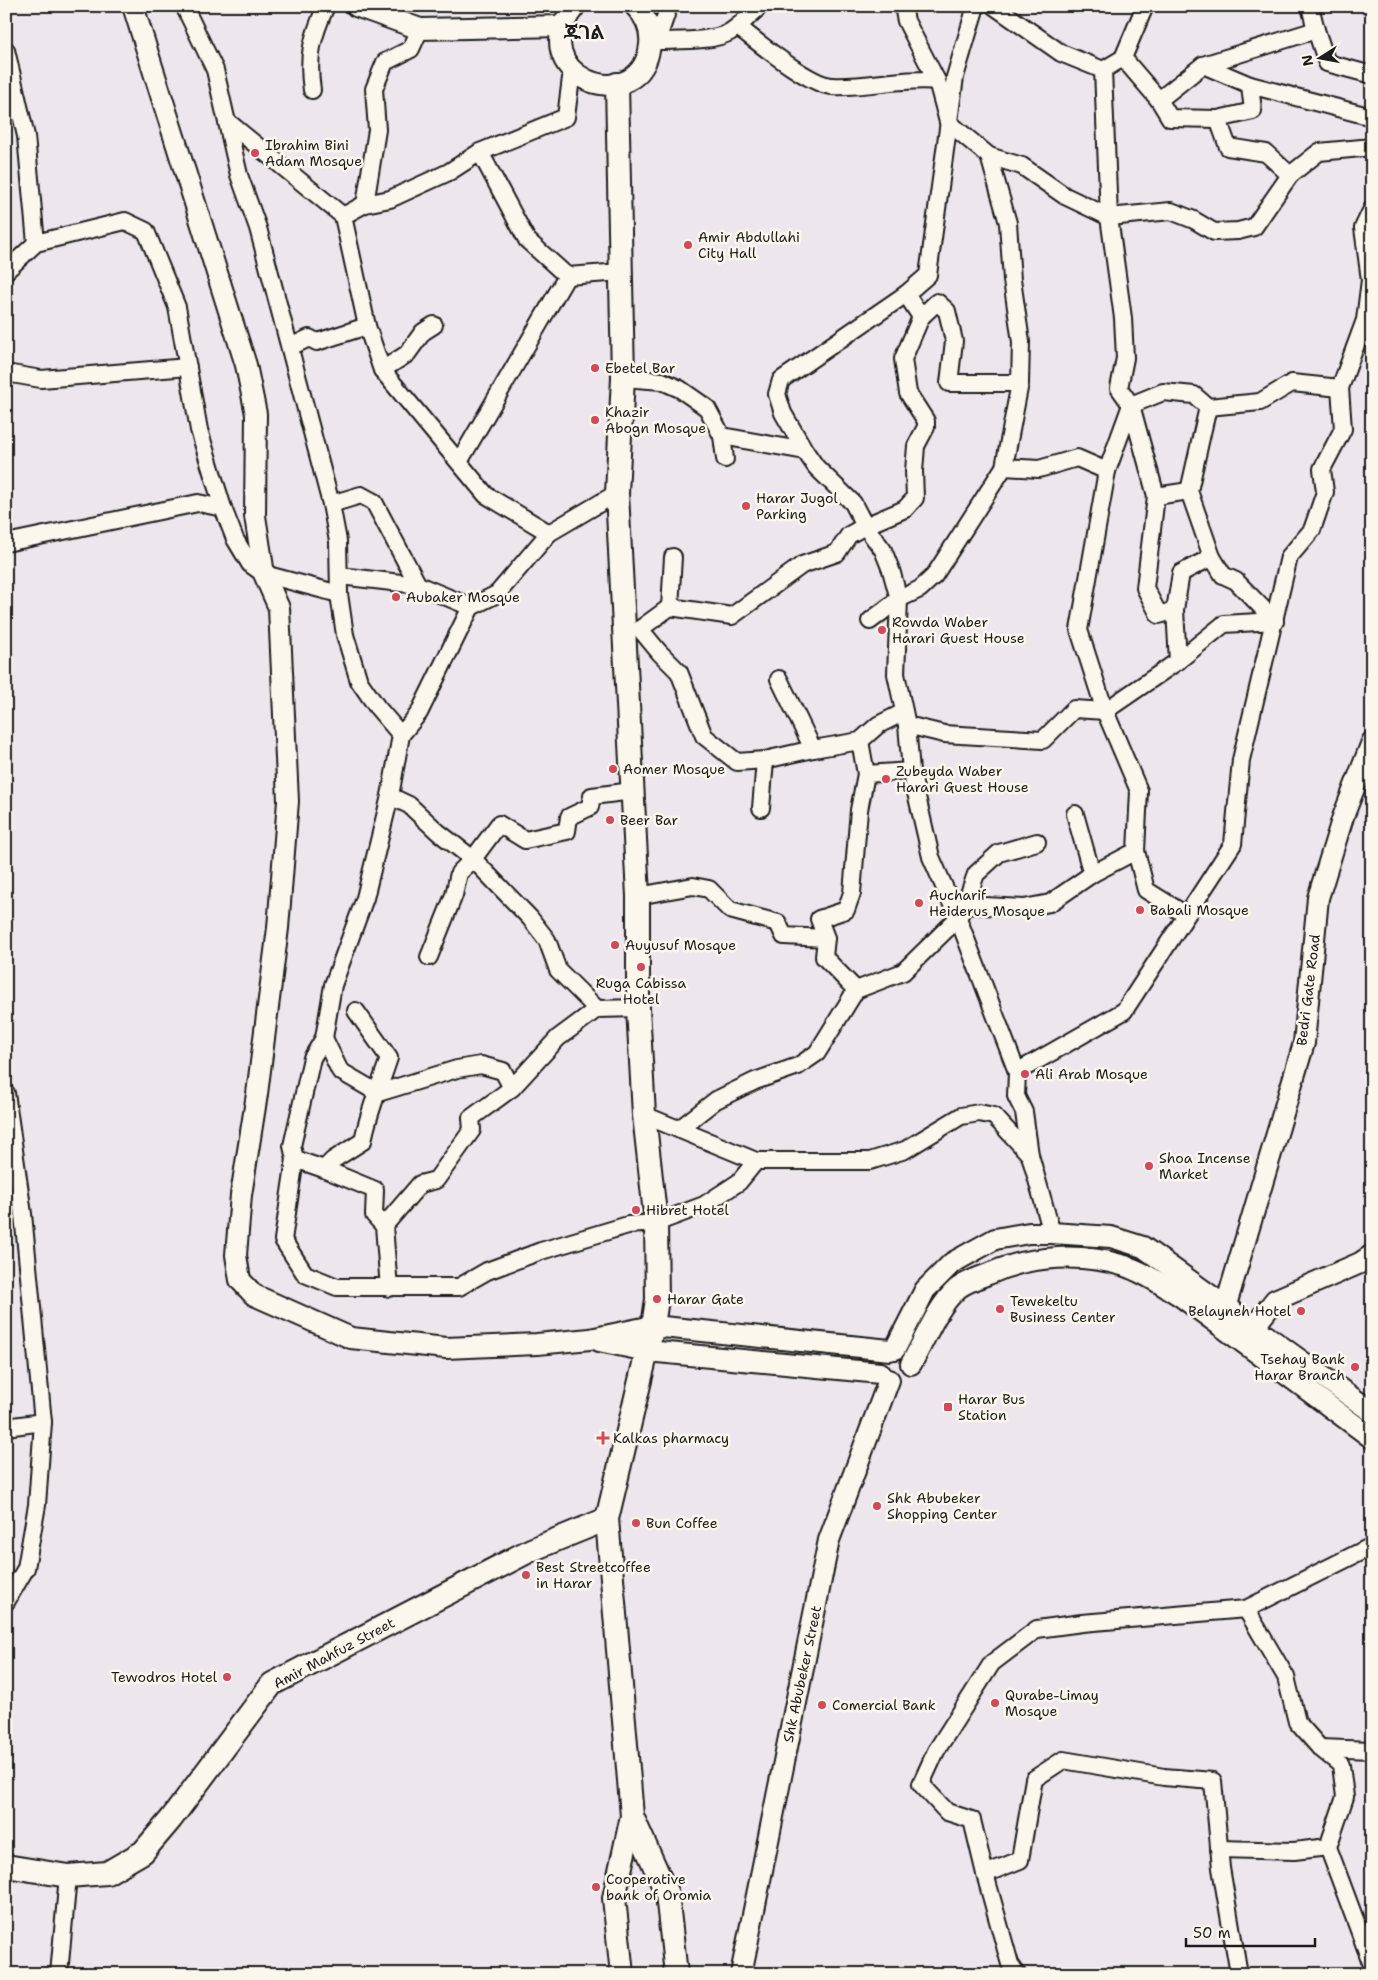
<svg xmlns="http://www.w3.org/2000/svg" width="1378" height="1980" viewBox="0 0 1378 1980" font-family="'Shantell Sans','Noto Sans Ethiopic',sans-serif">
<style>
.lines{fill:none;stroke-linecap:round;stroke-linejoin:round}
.minor-casing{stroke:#1c1c1c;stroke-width:20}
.tertiary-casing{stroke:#1c1c1c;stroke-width:24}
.secondary-casing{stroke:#1c1c1c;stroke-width:26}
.minor{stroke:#fbf7ec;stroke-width:16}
.tertiary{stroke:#fbf7ec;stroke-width:20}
.secondary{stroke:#fbf7ec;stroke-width:22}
.poi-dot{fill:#d1495b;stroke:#fbf7ec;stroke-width:2}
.labels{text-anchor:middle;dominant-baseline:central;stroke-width:5;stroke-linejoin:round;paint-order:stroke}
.poi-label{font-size:14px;fill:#1c1c1c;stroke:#fbf7ec;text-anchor:start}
.street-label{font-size:14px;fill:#1c1c1c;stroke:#fbf7ec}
.district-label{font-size:19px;font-weight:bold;fill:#1c1c1c;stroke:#fbf7ec}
</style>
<rect width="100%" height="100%" fill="#eee6ed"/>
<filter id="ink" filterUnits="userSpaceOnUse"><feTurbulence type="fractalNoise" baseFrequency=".02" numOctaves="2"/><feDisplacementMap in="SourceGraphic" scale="10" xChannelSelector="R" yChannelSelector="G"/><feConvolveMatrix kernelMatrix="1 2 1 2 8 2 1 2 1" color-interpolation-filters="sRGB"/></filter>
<g filter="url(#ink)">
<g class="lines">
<defs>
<g id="minor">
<polyline points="184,6 215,70 239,175 258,228 331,504 338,541 339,594 345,635 359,681 377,707 401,735 390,796 365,898 333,985 324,1038 312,1058 292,1146 295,1159 283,1240 305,1274 337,1287 459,1287 487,1271 541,1251 628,1225 656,1223 704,1205 739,1182 756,1161"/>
<polyline points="903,6 906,21 937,81 948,122 989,156 1022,166 1065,196 1109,217 1171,211 1194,220 1214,232 1238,231 1254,227 1290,175 1319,152 1372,147"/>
<polyline points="976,6 955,77 928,275 906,294 781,380 777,394 783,413 805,451 816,467 853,503 865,526 883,550 891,570 899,599 896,674 907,725 911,771 931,857 958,918 1017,1072 1016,1096 1024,1112 1030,1155 1052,1233"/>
<polyline points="994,6 1061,53 1103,70"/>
<polyline points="1145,6 1123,58 1103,70 1109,217 1123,318 1125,358 1119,388 1131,405 1156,496 1145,588 1159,615 1175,610"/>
<polyline points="1310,6 1316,30 1327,63 1372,75"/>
<path d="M738 27C758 42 809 85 832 86 867 88 902 77 937 81"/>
<polyline points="657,41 669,6"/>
<path d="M651 43 657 41C677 40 713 42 730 32 741 25 750 15 760 6"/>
<polyline points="6,50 26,136 36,243"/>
<polyline points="1123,58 1159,100 1203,65 1316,30"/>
<polyline points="1203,65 1250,85 1253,111 1218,119 1228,147 1266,153 1290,175"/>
<polyline points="1250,85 1372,117"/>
<path d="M312 90C307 57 312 37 326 6"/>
<polyline points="1159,100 1170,118 1218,119"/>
<polyline points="228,122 343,216 367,326 382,370 486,495 549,533 617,493"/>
<polyline points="480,152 527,240 567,276 622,272"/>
<polyline points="365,204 377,130 374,89 385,62 411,49 420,29"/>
<polyline points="343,216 365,204 390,199 449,172 480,152 566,117 572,70"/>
<polyline points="6,271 36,243 125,221 146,231 177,307 199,430 223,508 235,539 250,564 264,574 339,594"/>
<polyline points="921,317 937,302 947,311 954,341 949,383 1020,383"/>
<polyline points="290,347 309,338 317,342 367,326"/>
<polyline points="382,370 407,354 423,332 434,325"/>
<polyline points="6,373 41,379 188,367"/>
<polyline points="623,378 662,381 680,389 707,408 722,436 725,459"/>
<polyline points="722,436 805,451"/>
<polyline points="459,462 567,276"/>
<polyline points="1107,471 1131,405 1163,392 1194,395 1208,407 1260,402 1292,383 1340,388"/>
<polyline points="1156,496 1189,491"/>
<polyline points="331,504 361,495 374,502 418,585 471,607"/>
<polyline points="6,543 198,503 223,508"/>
<polyline points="1212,557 1223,575 1236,581 1275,621"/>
<polyline points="340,576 418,585"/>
<polyline points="670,607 673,557"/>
<polyline points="870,621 899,599 920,589 934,576 1004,467 1020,383 1021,342 1012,280 1008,223 989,156"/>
<polyline points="1178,661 1175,610 1181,573 1212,557 1189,491 1208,407"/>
<polyline points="779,679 813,749"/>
<polyline points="904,712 878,725 860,741 813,749 765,760 737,762 704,736 679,672 659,652 640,629 670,607 732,616 802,565 837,553 849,535 865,526 905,509 915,498 914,471 916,446 926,427 926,421 908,393 903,359 921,317 906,294"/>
<polyline points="907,725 944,734 1043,740 1074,709 1105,711 1178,661 1224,624 1275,621"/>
<polyline points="401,735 419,713 471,607 497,594 549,533"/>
<polyline points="860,741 866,774"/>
<polyline points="390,796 409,805 438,832 473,859 530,918 547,940 558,970 597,1009"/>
<polyline points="761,808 765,760"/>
<polyline points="1075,814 1092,874"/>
<polyline points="1136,851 1146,890 1186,915"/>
<polyline points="638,896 693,886 709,889 730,910 778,923 784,936 826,938 819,919 846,910 852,893 859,810 866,774 911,771"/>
<polyline points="965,905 976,874 999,853 1037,842"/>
<polyline points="826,938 824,957 856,990"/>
<polyline points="429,957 454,895 459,873 473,859 499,824 525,840 567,831 569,817 590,807 592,796 633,791"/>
<polyline points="324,1038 340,1071 378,1093 457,1069 481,1065 503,1071 512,1088"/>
<polyline points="1017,1072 1124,1011 1233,844 1241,760 1289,557 1312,530 1325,492 1322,469 1343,429 1340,388 1365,320 1370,280 1363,228 1372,209"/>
<polyline points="6,1093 23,1214 43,1422 37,1505 26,1568 6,1602"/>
<polyline points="644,1115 756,1161 870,1161 905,1150 961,1116 979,1113 994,1116 1030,1155"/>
<polyline points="679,1129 716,1100 755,1081 798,1066 817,1053 856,990 903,972 958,918 965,905 1024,908 1050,903 1092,874 1136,851 1139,791 1105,711 1079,630 1107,471 1077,458 1039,469 1004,467"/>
<path d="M295 1159 324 1169 333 1160 363 1141C368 1113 380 1086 389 1058L356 1011"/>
<polyline points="324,1169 375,1190 374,1215 384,1226 389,1288"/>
<polyline points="384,1226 420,1184 436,1180 472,1130 471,1118 512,1088 558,1038 597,1009 638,1008"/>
<polyline points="6,1427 43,1422"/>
<polyline points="1246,1609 1286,1677 1297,1722 1320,1748 1341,1765 1345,1797 1328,1847 1372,1965"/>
<polyline points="1320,1748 1372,1750"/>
<polyline points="1219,1849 1294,1851 1328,1847"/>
<polyline points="985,1874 1020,1860 1034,1779 1063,1760 1164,1777 1213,1781 1221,1868 1239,1974"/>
<polyline points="59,1974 68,1876"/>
<polyline points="1017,1974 1010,1964 985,1874 972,1820 947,1812 921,1784 936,1751 992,1663 1037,1629 1082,1623 1246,1609 1372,1546"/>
</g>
<g id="tertiary">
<polyline points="133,6 246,365 256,414 255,516 264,574 279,608 288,801 278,928 257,1094 241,1195 236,1255 240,1280 254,1295 351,1338 446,1348 537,1344 590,1339 653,1326 890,1350"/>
<polyline points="356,6 420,29 563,26"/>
<path d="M575 6C520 74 634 119 649 51 653 34 648 19 635 6"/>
<polyline points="1220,1325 1304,1043 1318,898 1343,817 1372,742"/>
<polyline points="1247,1336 1275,1300 1360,1263 1372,1255"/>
<polyline points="599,1341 647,1351 880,1373"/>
<polyline points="895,1349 925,1290 952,1263 995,1239 1029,1233 1052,1233 1111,1237 1143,1247 1372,1412"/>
<path d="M911 1364C925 1340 936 1308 957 1289 965 1282 980 1277 991 1273 1032 1255 1082 1253 1125 1266 1146 1273 1164 1286 1182 1297L1372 1438"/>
<polyline points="741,1974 829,1540 889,1380"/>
</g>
<g id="secondary">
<polyline points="617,84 623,378 617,493 638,896 638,1008 644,1115 656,1223 657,1299 653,1326 607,1519 632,1816 614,1898 622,1974"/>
<polyline points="632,1816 667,1894 676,1974"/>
<polyline points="6,1866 68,1876 107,1873 143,1852 171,1819 272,1684 531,1550 607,1519"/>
</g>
</defs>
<use href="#minor" class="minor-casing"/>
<use href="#tertiary" class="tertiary-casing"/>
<use href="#secondary" class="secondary-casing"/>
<use href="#minor" class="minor"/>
<use href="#tertiary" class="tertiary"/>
<use href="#secondary" class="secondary"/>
</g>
</g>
<g class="poi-dot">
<circle cx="255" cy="153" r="5"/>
<circle cx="688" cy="245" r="5"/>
<circle cx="595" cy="368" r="5"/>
<circle cx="595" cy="420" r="5"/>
<circle cx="746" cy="506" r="5"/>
<circle cx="396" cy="597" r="5"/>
<circle cx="882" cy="630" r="5"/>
<circle cx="613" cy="769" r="5"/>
<circle cx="886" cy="779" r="5"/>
<circle cx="610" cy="820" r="5"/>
<circle cx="919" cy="903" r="5"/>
<circle cx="1140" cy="910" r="5"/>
<circle cx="615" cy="945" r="5"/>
<circle cx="641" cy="967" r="5"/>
<circle cx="1025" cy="1074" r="5"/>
<circle cx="1149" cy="1166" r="5"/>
<circle cx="636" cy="1210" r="5"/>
<circle cx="657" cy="1299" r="5"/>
<circle cx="1000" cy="1309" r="5"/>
<circle cx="1301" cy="1311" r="5"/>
<circle cx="1355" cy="1367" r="5"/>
<rect x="943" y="1402" width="10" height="10" rx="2.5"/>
<path d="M600.5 1430.5h5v5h5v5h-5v5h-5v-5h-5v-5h5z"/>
<circle cx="877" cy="1506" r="5"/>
<circle cx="636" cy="1523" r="5"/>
<circle cx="526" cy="1575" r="5"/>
<circle cx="227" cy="1677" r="5"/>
<circle cx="995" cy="1703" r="5"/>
<circle cx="822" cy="1705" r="5"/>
<circle cx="596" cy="1887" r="5"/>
</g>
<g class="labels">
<g class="poi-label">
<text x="265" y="145">Ibrahim Bini<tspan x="265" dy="16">Adam Mosque</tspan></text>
<text x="698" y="237">Amir Abdullahi<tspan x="698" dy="16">City Hall</tspan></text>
<text x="605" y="368">Ebetel Bar</text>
<text x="605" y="412">Khazir<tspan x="605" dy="16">Abogn Mosque</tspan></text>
<text x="756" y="498">Harar Jugol<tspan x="756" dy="16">Parking</tspan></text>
<text x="406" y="597">Aubaker Mosque</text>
<text x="892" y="622">Rowda Waber<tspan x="892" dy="16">Harari Guest House</tspan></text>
<text x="623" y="769">Aomer Mosque</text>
<text x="896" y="771">Zubeyda Waber<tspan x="896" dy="16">Harari Guest House</tspan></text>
<text x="620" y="820">Beer Bar</text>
<text x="929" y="895">Aucharif<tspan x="929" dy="16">Heiderus Mosque</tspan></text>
<text x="1150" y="910">Babali Mosque</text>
<text x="625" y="945">Auyusuf Mosque</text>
<text x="641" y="983" text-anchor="middle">Ruga Cabissa<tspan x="641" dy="16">Hotel</tspan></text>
<text x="1035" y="1074">Ali Arab Mosque</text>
<text x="1159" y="1158">Shoa Incense<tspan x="1159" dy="16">Market</tspan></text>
<text x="646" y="1210">Hibret Hotel</text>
<text x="667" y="1299">Harar Gate</text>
<text x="1010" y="1301">Tewekeltu<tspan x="1010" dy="16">Business Center</tspan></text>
<text x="1291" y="1311" text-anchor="end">Belayneh Hotel</text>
<text x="1345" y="1359" text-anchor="end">Tsehay Bank<tspan x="1345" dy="16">Harar Branch</tspan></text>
<text x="958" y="1399">Harar Bus<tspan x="958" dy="16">Station</tspan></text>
<text x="613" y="1438">Kalkas pharmacy</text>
<text x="887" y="1498">Shk Abubeker<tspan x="887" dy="16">Shopping Center</tspan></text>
<text x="646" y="1523">Bun Coffee</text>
<text x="536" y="1567">Best Streetcoffee<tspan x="536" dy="16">in Harar</tspan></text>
<text x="217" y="1677" text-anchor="end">Tewodros Hotel</text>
<text x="1005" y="1695">Qurabe-Limay<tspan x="1005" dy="16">Mosque</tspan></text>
<text x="832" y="1705">Comercial Bank</text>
<text x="606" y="1879">Cooperative<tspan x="606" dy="16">bank of Oromia</tspan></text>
</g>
<g class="street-label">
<text transform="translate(1308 990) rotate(-83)">Bedri Gate Road</text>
<text transform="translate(334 1653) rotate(-28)">Amir Mahfuz Street</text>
<text transform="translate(802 1674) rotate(-78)">Shk Abubeker Street</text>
</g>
<g class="district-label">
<text x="584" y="32">ጁገል</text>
</g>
</g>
<rect width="1378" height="1980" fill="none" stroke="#fbf7ec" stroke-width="25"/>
<rect x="12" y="12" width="1353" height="1955" fill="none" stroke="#1c1c1c" stroke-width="2" filter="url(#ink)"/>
<g transform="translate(1320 58) rotate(259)" stroke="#fbf7ec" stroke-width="4" paint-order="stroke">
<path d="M0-4L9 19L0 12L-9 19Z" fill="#1c1c1c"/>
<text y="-8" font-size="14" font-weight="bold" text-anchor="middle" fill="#1c1c1c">N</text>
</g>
<path d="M1186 1938v8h129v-8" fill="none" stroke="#1c1c1c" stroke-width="2.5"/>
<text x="1193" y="1938" font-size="15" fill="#1c1c1c" stroke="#fbf7ec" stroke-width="4" paint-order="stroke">50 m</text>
</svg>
